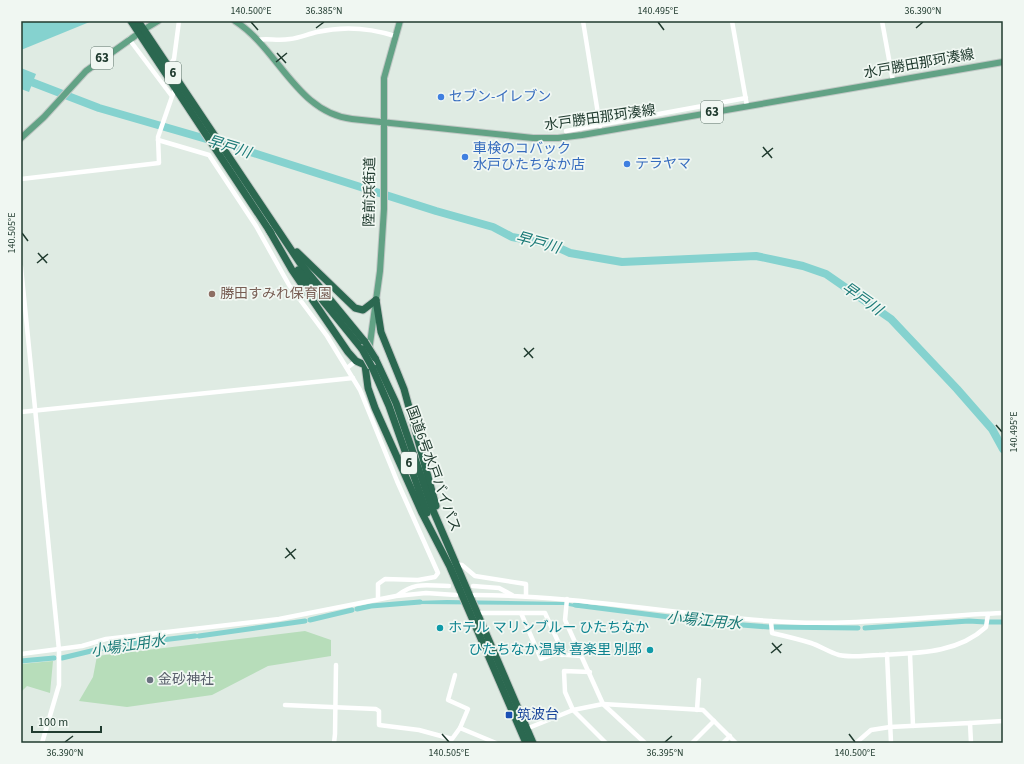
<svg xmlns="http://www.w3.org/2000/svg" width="1024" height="764" viewBox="0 0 1024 764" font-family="'Source Sans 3','Noto Sans JP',sans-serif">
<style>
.green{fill:#b7ddba}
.water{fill:#85d2cf}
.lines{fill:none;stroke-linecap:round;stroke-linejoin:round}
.canal{stroke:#85d2cf;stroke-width:5}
.river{stroke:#85d2cf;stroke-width:8}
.major-casing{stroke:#c1c8c5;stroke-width:8}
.highway-casing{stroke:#c1c8c5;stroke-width:9}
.minor{stroke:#fff;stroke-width:4.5}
.major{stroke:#62a285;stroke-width:6}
.highway{stroke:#2b6850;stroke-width:7}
.highway-bridge-casing{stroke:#c1c8c5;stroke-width:9;stroke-linecap:butt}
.highway-bridge{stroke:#2b6850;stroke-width:7}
.ticks{fill:none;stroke:#203b2f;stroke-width:1.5}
.shop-dot{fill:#3f7fe0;stroke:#f0f7f2;stroke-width:1.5}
.education-dot{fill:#8d6e63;stroke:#f0f7f2;stroke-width:1.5}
.culture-dot{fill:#0f9aa8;stroke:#f0f7f2;stroke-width:1.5}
.worship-dot{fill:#6b7280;stroke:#f0f7f2;stroke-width:1.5}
.transit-dot{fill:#1a4fb4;stroke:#f0f7f2;stroke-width:1.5}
.labels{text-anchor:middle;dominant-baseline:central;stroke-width:3.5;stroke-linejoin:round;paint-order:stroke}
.shield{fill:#f0f7f2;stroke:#5e736a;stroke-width:1}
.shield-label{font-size:13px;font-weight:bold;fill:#203b2f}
.street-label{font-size:14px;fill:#203b2f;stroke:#f0f7f2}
.shop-label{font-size:14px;fill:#366cbe;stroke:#f0f7f2;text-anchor:start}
.education-label{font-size:14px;fill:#785e54;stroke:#f0f7f2;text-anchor:start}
.culture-label{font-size:14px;fill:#0d838f;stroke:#f0f7f2;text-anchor:start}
.worship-label{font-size:14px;fill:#5b616d;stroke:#f0f7f2;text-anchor:start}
.transit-label{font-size:14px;fill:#164399;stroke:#f0f7f2;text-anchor:start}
.water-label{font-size:15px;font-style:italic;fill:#197976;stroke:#f0f7f2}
.neatline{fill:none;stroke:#203b2f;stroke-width:1.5}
.ticks-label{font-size:10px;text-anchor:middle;fill:#203b2f}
</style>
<rect width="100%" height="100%" fill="#dfebe3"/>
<g class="green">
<polygon points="305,631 331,640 331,656 268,666 212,695 127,707 79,701 93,677 97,656"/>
<polygon points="53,661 50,693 27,686 21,692 21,664"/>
</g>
<g class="water">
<polygon points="21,21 92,21 21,50"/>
<polygon points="21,68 36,74 29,92 21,89"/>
<polygon points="447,600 564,602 581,605 580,608 563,605 414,604 414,601"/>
</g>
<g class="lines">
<g class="canal">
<polyline points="575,605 716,623 769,627"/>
<polyline points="357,609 371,606 420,602"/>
<polyline points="310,620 352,610"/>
<polyline points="988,622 1003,622"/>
<polyline points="772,627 858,628"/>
<polyline points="865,628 969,621 985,622"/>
<polyline points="199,636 305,621"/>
<polyline points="62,658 112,646 195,636"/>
<polyline points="21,661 54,658"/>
</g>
<polyline class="river" points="21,78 99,108 241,149 436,211 493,227 512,237 550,244 570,253 622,262 756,256 803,266 826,274 891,319 957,389 992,429 1003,449"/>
<defs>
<g id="major">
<path d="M235 21C278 48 297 113 352 119L533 138H558L582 135 1003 62"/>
<polyline points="148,27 158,21"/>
<polyline points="21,138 44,117 86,71 135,36"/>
<polyline points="369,351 380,271 384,209 384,78 400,21"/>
</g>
<g id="highway">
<polyline points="131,21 271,233"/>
<polyline points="138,21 300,263 365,342"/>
<polyline points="269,230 292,270 348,352 356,361 365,365 368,388 375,408 422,513 450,567 526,743"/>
<polyline points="297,252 355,308 363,310 376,300"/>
<polyline points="298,270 362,349"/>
<polyline points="376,300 381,332 404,389 436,506"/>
<polyline points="375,358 396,403 432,508 533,743"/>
<polyline points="372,367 389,406 427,513"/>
</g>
</defs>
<use href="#major" class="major-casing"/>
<use href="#highway" class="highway-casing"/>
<g class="minor">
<polyline points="583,21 600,126"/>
<polyline points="732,21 747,106"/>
<polyline points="882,21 893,81"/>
<polyline points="129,39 171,95"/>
<path d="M257 40C267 38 278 41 290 39 299 38 308 34 317 32 343 26 370 28 395 36"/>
<polyline points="169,67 174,59 179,21"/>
<polyline points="566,131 746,98"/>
<polyline points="158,140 209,155 256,226 289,285 327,336 360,390 397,481 438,573 435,577 418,580 385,579 378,584 378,598"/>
<polyline points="21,179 159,163 158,137 175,88"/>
<polyline points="21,267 59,650 59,685 42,743"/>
<polyline points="347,368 356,361"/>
<polyline points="21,412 353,378"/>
<polyline points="455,564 462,565 475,576 526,584 526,596"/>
<polyline points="473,586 499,588 512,595"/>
<path d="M398 595C417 581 427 586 449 586"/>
<path d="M474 595C573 595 671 614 770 621 848 627 925 616 1003 613"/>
<polyline points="567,599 565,620 603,704 645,743"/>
<polyline points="477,613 545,613 561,648 562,655"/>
<polyline points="521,613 541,659 554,654 582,656"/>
<path d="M771 621 772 633C785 636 798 639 811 643 820 646 829 652 839 655 852 658 866 655 879 655 916 653 957 654 986 627L988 614"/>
<polyline points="21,654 82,646 106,639 279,619 396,596 426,593 456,595"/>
<polyline points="887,654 891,743"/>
<polyline points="910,654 913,726"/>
<polyline points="590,672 564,671 565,692 573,710 606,743"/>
<polyline points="285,705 376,709 379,711 379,725 419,730 452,739 460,728 468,709 448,700 455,675"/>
<polyline points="697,710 699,680"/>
<polyline points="970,723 1003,721"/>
<polyline points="460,728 496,743"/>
<polyline points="526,729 573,710 603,704 703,710 736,743"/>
<polyline points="334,743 335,734 336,665"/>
<polyline points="692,743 714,721"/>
<polyline points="723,743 730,736"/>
<polyline points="856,743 871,730 890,727 970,723 971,743"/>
</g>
<use href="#major" class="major"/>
<use href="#highway" class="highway"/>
<defs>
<g id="highway-bridge">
<polyline points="365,342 375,358"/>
<polyline points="362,349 372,367"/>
</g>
</defs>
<use href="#highway-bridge" class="highway-bridge-casing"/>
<use href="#highway-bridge" class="highway-bridge"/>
</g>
<path class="ticks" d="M251 22 258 30M658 22 664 30M316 28 324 22M916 28 923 22M277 53 286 63M276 62 287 53M763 147 772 158M762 157 773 148M22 233 28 241M38 253 47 263M37 263 48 254M524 348 533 358M524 357 534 348M996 425 1002 432M286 548 295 559M285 558 296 549M772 643 781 653M771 653 782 644M442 734 449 742M849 734 855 742M65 742 73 736M665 742 672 736"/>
<g class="shop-dot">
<circle cx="441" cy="97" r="4"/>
<circle cx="465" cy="157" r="4"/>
<circle cx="627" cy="164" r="4"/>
</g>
<circle class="education-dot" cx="212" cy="294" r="4"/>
<g class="culture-dot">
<circle cx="440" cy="628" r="4"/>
<circle cx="650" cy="650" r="4"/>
</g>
<circle class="worship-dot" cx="150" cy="680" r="4"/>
<rect class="transit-dot" x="505" y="711" width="8" height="8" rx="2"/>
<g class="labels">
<g class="shield">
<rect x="91" y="47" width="22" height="22" rx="3"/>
<rect x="165" y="62" width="16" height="22" rx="3"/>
<rect x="701" y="101" width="22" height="22" rx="3"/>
<rect x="401" y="452" width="16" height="22" rx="3"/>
</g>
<g class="shield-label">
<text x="102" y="58">63</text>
<text x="173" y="73">6</text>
<text x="712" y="112">63</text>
<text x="409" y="463">6</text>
</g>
<g class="street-label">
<text transform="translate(919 64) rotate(-10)">水戸勝田那珂湊線</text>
<text transform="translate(600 118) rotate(-8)">水戸勝田那珂湊線</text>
<text transform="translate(370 192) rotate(-89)">陸前浜街道</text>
<text transform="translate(433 469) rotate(70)">国道6号水戸バイパス</text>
</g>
<g class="shop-label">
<text x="449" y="97">セブン-イレブン</text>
<text x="473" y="149">車検のコバック<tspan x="473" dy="16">水戸ひたちなか店</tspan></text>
<text x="635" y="164">テラヤマ</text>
</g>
<g class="education-label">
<text x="220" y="294">勝田すみれ保育園</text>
</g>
<g class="culture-label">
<text x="448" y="628">ホテル マリンブルー ひたちなか</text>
<text x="642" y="650" text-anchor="end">ひたちなか温泉 喜楽里 別邸</text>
</g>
<g class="worship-label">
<text x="158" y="680">金砂神社</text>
</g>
<g class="transit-label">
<text x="517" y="715">筑波台</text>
</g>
<g class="water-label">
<text transform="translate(229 147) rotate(17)">早戸川</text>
<text transform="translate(538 243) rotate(15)">早戸川</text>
<text transform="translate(862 299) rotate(35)">早戸川</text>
<text transform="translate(704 621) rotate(5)">小場江用水</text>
<text transform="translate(128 646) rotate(-9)">小場江用水</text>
</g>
</g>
<rect width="1024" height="764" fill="none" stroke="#f0f7f2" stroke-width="44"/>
<path d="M32 726v6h69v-6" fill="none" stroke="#203b2f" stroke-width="2"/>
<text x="38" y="726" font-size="12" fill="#203b2f" stroke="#f0f7f2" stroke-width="3" paint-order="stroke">100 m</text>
<rect x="22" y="22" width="980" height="720" class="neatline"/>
<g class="ticks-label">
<text x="251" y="14">140.500°E</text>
<text x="324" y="14">36.385°N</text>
<text x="658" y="14">140.495°E</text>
<text x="923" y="14">36.390°N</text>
<text transform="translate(11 233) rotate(-90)" y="4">140.505°E</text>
<text transform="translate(1013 432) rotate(-90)" y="4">140.495°E</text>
<text x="65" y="756">36.390°N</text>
<text x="449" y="756">140.505°E</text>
<text x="665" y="756">36.395°N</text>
<text x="855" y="756">140.500°E</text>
</g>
</svg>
